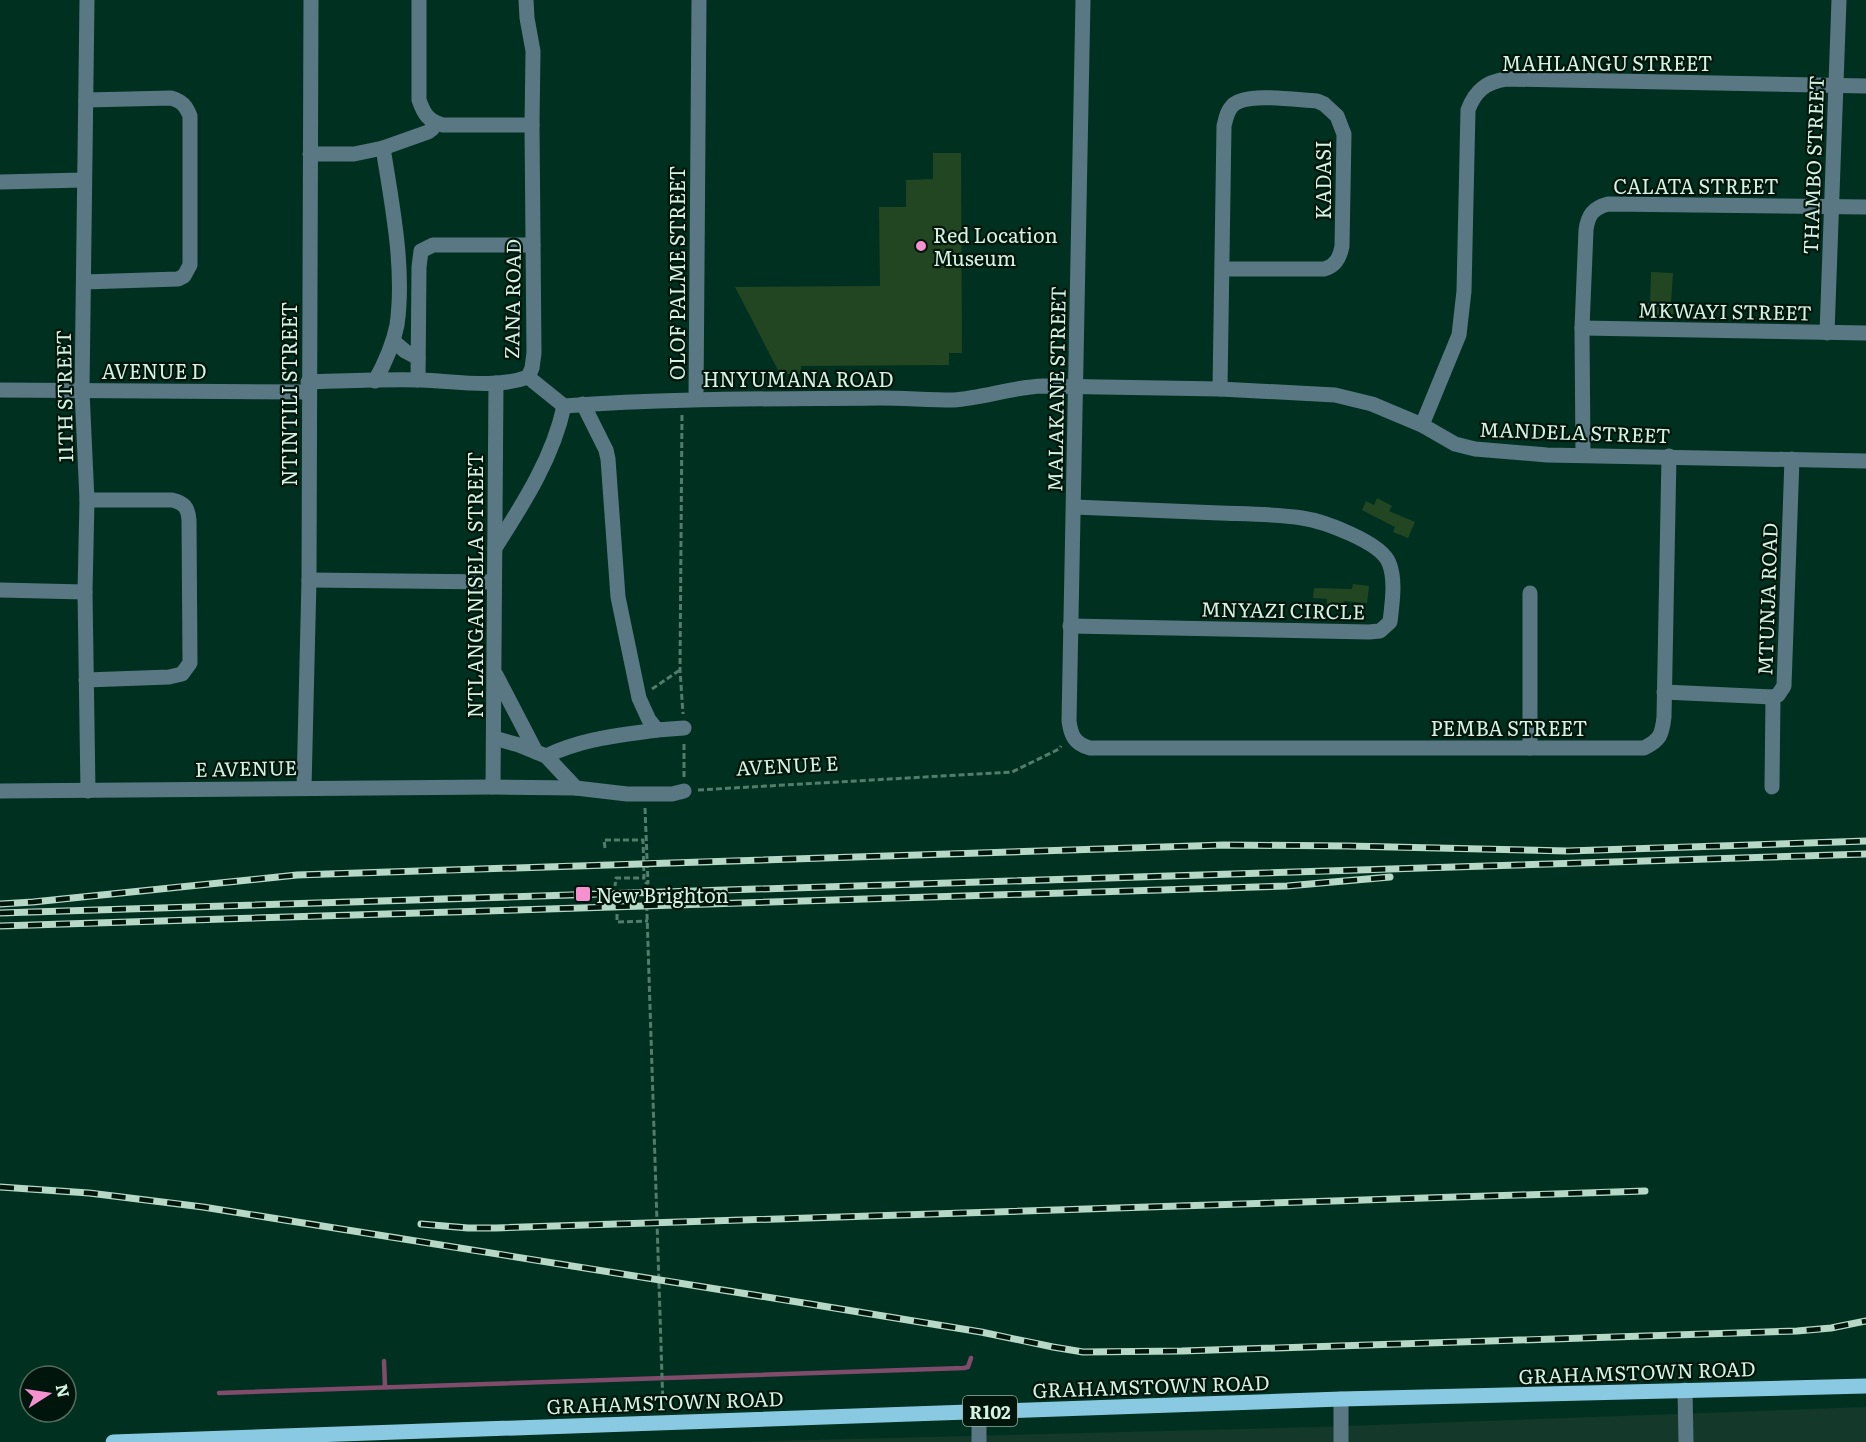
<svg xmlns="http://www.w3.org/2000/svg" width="1866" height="1442" viewBox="0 0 1866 1442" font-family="Literata,serif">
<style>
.built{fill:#14392a}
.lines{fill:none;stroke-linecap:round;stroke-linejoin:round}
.stream{stroke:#814b6c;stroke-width:4.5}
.building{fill:#224621}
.path{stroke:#547c6c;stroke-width:3;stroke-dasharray:6 3;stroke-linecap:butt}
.minor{stroke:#5a7883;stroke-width:15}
.major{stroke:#89cae2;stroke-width:15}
.rail-casing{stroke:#b7d7c7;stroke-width:7}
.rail{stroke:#00150b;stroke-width:4.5;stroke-dasharray:14;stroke-linecap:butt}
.poi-dot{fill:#f690cf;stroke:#00150b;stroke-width:2}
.labels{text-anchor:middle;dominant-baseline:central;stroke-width:4.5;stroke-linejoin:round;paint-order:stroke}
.shield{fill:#00150b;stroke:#95b0a2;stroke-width:1.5}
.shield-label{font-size:18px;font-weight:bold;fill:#d5f2e3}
.street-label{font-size:20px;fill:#d5f2e3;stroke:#00150b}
.poi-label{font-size:20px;fill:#d5f2e3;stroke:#00150b;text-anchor:start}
</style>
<rect width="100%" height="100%" fill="#00301f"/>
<polygon class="built" points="1866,1407 1866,1442 735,1442 1319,1427"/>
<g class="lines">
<g class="stream">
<polyline points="384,1361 385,1387"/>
<polyline points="219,1393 964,1368 968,1367 971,1358"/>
</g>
</g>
<g class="building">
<polygon points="933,153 961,153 962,353 949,353 949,365 801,366 801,374 780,374 735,287 880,286 879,207 906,207 906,180 933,179"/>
<polygon points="1651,272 1673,273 1671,303 1674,304 1673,318 1648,317 1648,303 1650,303"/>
<polygon points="1377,498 1392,506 1389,511 1415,522 1408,538 1393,532 1395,527 1362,510 1366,501 1374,505"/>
<polygon points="1353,584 1369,586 1367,603 1344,601 1343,606 1327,605 1327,599 1313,598 1314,588 1352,589"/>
</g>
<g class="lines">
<g class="path">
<polyline points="682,415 680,670 683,714"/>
<polyline points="652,689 680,670"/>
<polyline points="684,777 684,741"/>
<polyline points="698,790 1012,772 1059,749 1061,746"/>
<polyline points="645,808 648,883 646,883 663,1407"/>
<polyline points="605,848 604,840 643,840 644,878 616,878 615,886"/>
<polyline points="617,914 617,922 648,921"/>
</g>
<g class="minor">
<polyline points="87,0 82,391 87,500 85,592 88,791"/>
<path d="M419 0V100C424 114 428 121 443 125H532"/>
<path d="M1083 0 1069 721C1071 736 1075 744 1090 748H1644C1660 740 1662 735 1664 717L1669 456"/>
<polyline points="310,154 354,154 383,148 428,132 432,129 436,123"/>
<polyline points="0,182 84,180"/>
<path d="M84 282 178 279 184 276 190 265V116C186 106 182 101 171 98L86 100"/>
<polyline points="1582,328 1866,333"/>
<polyline points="1827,333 1839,0"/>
<polyline points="393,341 405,351 418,358"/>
<path d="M528 377 564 406C669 398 774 399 880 398 904 398 928 400 953 400 984 398 1012 387 1043 386L1220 389 1335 395 1372 404 1422 425 1455 444 1475 449 1547 455 1866 461"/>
<polyline points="418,380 419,267 421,251 433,245 533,245"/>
<path d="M375 381C385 363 393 345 397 325 405 269 392 204 383 148"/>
<path d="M308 382C346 381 383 379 421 380 454 381 496 389 528 377L532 368 534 353 532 125 533 51 527 18 526 0"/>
<path d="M1220 389 1224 126C1226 118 1227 111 1233 105 1248 92 1296 100 1317 101L1324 104 1337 116 1344 134 1342 246C1340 257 1336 266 1324 269H1223"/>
<polyline points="0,390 308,392"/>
<polyline points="696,399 699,0"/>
<polyline points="583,404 606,450 608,459 618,597 639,698 649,720 657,730 684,728"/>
<path d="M1422 425 1459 335 1464 291 1468 110C1475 91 1486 82 1506 79L1866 86"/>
<path d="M1583 455 1582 328 1586 230C1588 215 1593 208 1608 204L1866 207"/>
<path d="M495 548C523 504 553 458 564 406"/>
<polyline points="309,580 494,582"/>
<polyline points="0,590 85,592"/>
<path d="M1070 626 1369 632 1380 631 1390 622C1392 604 1396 580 1389 563 1381 542 1323 521 1302 518 1275 514 1247 514 1220 513 1171 511 1122 509 1074 507"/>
<polyline points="496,675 536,752"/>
<path d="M86 680 169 677 182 674 190 663 189 520C188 507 184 503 172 500H87"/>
<polyline points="1664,692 1773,697 1778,695 1784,686 1792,459"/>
<polyline points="494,738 519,745 546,756 576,788"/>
<polyline points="1530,748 1530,593"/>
<path d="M546 756C585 738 616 736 657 730"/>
<polyline points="493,787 496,383"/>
<polyline points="1772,787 1773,697"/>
<polyline points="304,788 309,580 311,0"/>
<polyline points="0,791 493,787 576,788 627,794 672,794 684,791"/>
<polyline points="1685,1390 1686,1442"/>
<polyline points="1341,1399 1341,1442"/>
<polyline points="979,1411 979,1442"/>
</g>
<polyline class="major" points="113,1442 1341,1399 1866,1386"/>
<defs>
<g id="rail">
<polyline points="0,904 33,902 297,875 1224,845 1348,846 1568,851 1866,841"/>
<polyline points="0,913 1866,854"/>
<polyline points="0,926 1287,886 1390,877"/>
<polyline points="0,1187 89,1193 203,1207 810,1304 981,1332 1053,1347 1083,1352 1182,1351 1797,1331 1831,1328 1866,1321"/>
<polyline points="421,1224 468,1228 496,1228 1645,1191"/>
</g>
</defs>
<use href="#rail" class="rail-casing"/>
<use href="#rail" class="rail"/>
</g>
<g class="poi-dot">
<circle cx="921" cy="246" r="6"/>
<rect x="575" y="886" width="16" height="16" rx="3"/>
</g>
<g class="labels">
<rect class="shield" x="963" y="1396" width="54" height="30" rx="4.5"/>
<g class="shield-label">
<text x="990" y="1411">R102</text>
</g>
<g class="street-label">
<text x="1607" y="62">MAHLANGU STREET</text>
<text transform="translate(1812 165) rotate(-88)">THAMBO STREET</text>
<text transform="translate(1322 180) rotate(-90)">KADASI</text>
<text x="1696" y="185">CALATA STREET</text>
<text transform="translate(676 273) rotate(-90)">OLOF PALME STREET</text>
<text transform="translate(511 299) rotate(-89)">ZANA ROAD</text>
<text transform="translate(1725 310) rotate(1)">MKWAYI STREET</text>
<text x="154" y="370">AVENUE D</text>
<text x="798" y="378">HNYUMANA ROAD</text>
<text transform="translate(1055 389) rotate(-89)">MALAKANE STREET</text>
<text transform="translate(288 394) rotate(-90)">NTINTILI STREET</text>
<text transform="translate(63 396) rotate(-91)">11TH STREET</text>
<text transform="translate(1575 431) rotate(2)">MANDELA STREET</text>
<text transform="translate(474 585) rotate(-90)">NTLANGANISELA STREET</text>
<text transform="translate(1766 599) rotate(-88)">MTUNJA ROAD</text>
<text transform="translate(1283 609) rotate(1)">MNYAZI CIRCLE</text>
<text x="1509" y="727">PEMBA STREET</text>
<text transform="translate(787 764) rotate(-3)">AVENUE E</text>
<text transform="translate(246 767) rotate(-1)">E AVENUE</text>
<text transform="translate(1637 1371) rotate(-2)">GRAHAMSTOWN ROAD</text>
<text transform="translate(1151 1385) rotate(-2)">GRAHAMSTOWN ROAD</text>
<text transform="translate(665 1401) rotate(-2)">GRAHAMSTOWN ROAD</text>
</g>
<g class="poi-label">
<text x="933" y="234">Red Location<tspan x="933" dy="23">Museum</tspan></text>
<text x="596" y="894">New Brighton</text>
</g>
</g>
<g transform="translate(48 1394) rotate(78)"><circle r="28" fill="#00150b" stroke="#556d61" stroke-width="1.5"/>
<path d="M0-4.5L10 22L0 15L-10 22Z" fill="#f690cf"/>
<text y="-9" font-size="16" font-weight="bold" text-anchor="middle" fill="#d5f2e3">N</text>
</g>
</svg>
